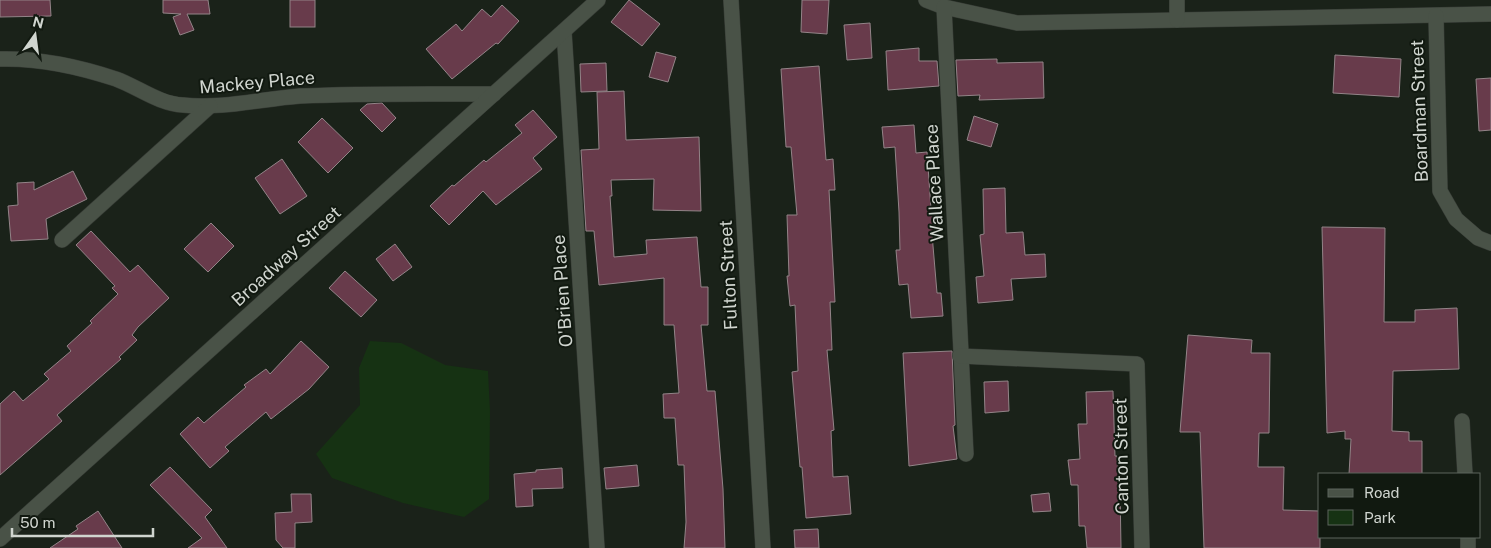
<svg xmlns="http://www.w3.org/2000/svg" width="1491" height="548" viewBox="0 0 1491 548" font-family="'Public Sans',sans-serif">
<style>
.green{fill:#163213}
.building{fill:#683b4b;stroke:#938488}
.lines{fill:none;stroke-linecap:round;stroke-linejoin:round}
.minor-casing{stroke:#363b35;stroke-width:16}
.minor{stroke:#495247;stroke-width:15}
.labels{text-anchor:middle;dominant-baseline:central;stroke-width:4;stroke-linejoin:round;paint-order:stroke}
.street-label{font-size:18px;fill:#d0d5cf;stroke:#111910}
</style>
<rect width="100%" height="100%" fill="#1a2219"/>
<polygon class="green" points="370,341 401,343 445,365 488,371 490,411 489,499 464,517 403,503 332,478 316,454 360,405 359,368"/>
<g class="building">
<polygon points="0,0 50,0 51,16 0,17"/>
<polygon points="163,0 208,0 210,14 187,14 194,30 180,35 173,17 181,14 163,13"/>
<rect x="290" y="0" width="25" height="27"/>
<polygon points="629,0 660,24 642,46 611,22"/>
<polygon points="802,0 829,0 827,34 801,32"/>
<polygon points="502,5 519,21 498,44 496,43 452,79 426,49 456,24 462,31 482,9 491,17"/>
<polygon points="870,23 872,58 847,60 844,25"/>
<polygon points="919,48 919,61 937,61 939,86 888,90 886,51"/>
<polygon points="656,52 676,57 668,82 649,77"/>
<polygon points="1335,55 1401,59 1399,97 1333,93"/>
<polygon points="997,59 997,63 1043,62 1044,98 979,100 980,95 958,96 956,60"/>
<polygon points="606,63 607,91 581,92 580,64"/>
<polygon points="819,66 826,160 833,159 835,190 829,190 835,302 830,302 832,350 827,350 834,430 831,431 833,477 848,476 851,514 806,518 802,467 800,467 792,372 798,371 795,305 790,306 787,276 789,276 787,215 797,215 791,147 786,147 781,69"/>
<polygon points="1491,78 1491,130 1479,131 1476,79"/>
<polygon points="624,91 626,140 699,137 701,211 653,210 654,179 611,180 612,196 610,196 614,257 647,254 646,240 697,237 701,287 708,287 708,325 701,325 707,391 715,391 723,489 725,548 684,548 686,522 684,465 678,465 675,418 664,418 663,394 679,393 674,325 664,325 664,278 599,285 594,231 586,231 581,150 599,149 597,92"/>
<polygon points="382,103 396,118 382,132 360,110 367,104"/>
<polygon points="533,110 557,137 533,158 542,169 496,205 483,191 449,225 430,206 452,185 454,186 484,160 486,162 522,133 515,125"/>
<polygon points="974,116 998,124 991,147 967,140"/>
<polygon points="322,118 353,148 328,173 298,142"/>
<polygon points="914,125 916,153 927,152 931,209 935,209 936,234 932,234 937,293 941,293 943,316 911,318 908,284 899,285 896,250 900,250 899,212 895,147 884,148 882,127"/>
<polygon points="282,159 307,196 280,214 255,178"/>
<polygon points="73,171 87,199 46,219 48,239 11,241 8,206 18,205 17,183 34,182 34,190"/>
<polygon points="1005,188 1006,233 1023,232 1025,255 1045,254 1046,277 1011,279 1013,300 978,303 976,277 984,276 980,235 984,234 983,189"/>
<polygon points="211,223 234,246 208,272 184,249"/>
<polygon points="1322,227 1385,228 1384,322 1415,322 1415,310 1457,308 1459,369 1393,371 1392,431 1409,432 1409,441 1422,441 1422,474 1349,474 1351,439 1345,439 1345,431 1327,433"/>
<polygon points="91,231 130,272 138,265 169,298 138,327 132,335 137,340 119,357 121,359 57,415 62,421 0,475 0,404 14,391 23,401 49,379 44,374 71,351 67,346 92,323 90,321 118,294 112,288 115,286 76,245"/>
<polygon points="395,244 412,267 393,281 376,259"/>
<polygon points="345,271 377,300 361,317 329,288"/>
<polygon points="1188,335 1252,340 1251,353 1270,353 1269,433 1259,433 1258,467 1284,467 1283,510 1320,511 1320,548 1204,548 1200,432 1180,432"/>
<polygon points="301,341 329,367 309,389 271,419 266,412 225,447 229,451 210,468 180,434 198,417 204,423 246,387 244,385 266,369 270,374"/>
<polygon points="952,351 955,425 953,426 957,459 909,466 903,353"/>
<polygon points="1008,381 1009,411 985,413 984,382"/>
<polygon points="1113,391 1115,456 1117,456 1120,487 1121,548 1087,548 1085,526 1079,526 1078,485 1071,485 1068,460 1080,459 1078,424 1087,424 1086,392"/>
<polygon points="637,465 639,486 606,489 604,468"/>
<polygon points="170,467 212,510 205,517 227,548 188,548 202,538 150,485"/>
<polygon points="562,468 563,488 532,489 533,506 516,507 514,474 536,472 536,470"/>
<polygon points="1049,493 1051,511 1033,512 1031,495"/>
<polygon points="291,494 311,494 312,522 295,523 295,548 283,548 276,540 275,513 292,512"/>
<polygon points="98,511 122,548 50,548 78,529 76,526"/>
<polygon points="818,529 819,548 795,548 794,530"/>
</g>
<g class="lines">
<defs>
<g id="minor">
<polyline points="731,0 763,548"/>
<polyline points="926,0 944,7 1017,23 1491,14"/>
<polyline points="1177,0 1177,20"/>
<polyline points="944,7 966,454"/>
<polyline points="1436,16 1440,191 1456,219 1478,238 1491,243"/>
<polyline points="564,31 597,548"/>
<path d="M0 59C38 58 80 67 116 79 138 87 159 104 183 105 222 109 261 99 300 96 365 93 429 94 494 94"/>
<polyline points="62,240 210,106"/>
<polyline points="960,356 1137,364 1142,548"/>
<polyline points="1462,421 1465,474"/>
<polyline points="1468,537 1468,548"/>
<polyline points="0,539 598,0"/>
</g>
</defs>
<use href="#minor" class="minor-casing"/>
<use href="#minor" class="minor"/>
</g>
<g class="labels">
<g class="street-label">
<text transform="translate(257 82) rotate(-5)">Mackey Place</text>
<text transform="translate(1419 111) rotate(-92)">Boardman Street</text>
<text transform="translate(934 183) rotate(-93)">Wallace Place</text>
<text transform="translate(286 256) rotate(-42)">Broadway Street</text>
<text transform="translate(728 275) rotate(-93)">Fulton Street</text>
<text transform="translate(562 291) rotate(-94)">O'Brien Place</text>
<text transform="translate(1121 456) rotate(-91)">Canton Street</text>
</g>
</g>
<rect x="1318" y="473" width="162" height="65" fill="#111910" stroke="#5d645c"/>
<rect x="1328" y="489" width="25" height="8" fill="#495247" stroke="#5d645c"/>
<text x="1364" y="498" font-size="15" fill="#d0d5cf">Road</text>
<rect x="1328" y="510" width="25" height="15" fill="#163213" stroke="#5d645c"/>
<text x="1364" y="523" font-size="15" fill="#d0d5cf">Park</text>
<g transform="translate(35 35) rotate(14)" stroke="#111910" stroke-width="4" paint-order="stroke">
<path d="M0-4L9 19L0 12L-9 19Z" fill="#d0d5cf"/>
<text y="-8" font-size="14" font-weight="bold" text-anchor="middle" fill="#d0d5cf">N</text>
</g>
<path d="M12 528v8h141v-8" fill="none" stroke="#d0d5cf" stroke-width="2.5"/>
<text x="20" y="528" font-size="15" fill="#d0d5cf" stroke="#111910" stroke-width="4" paint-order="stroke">50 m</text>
</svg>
